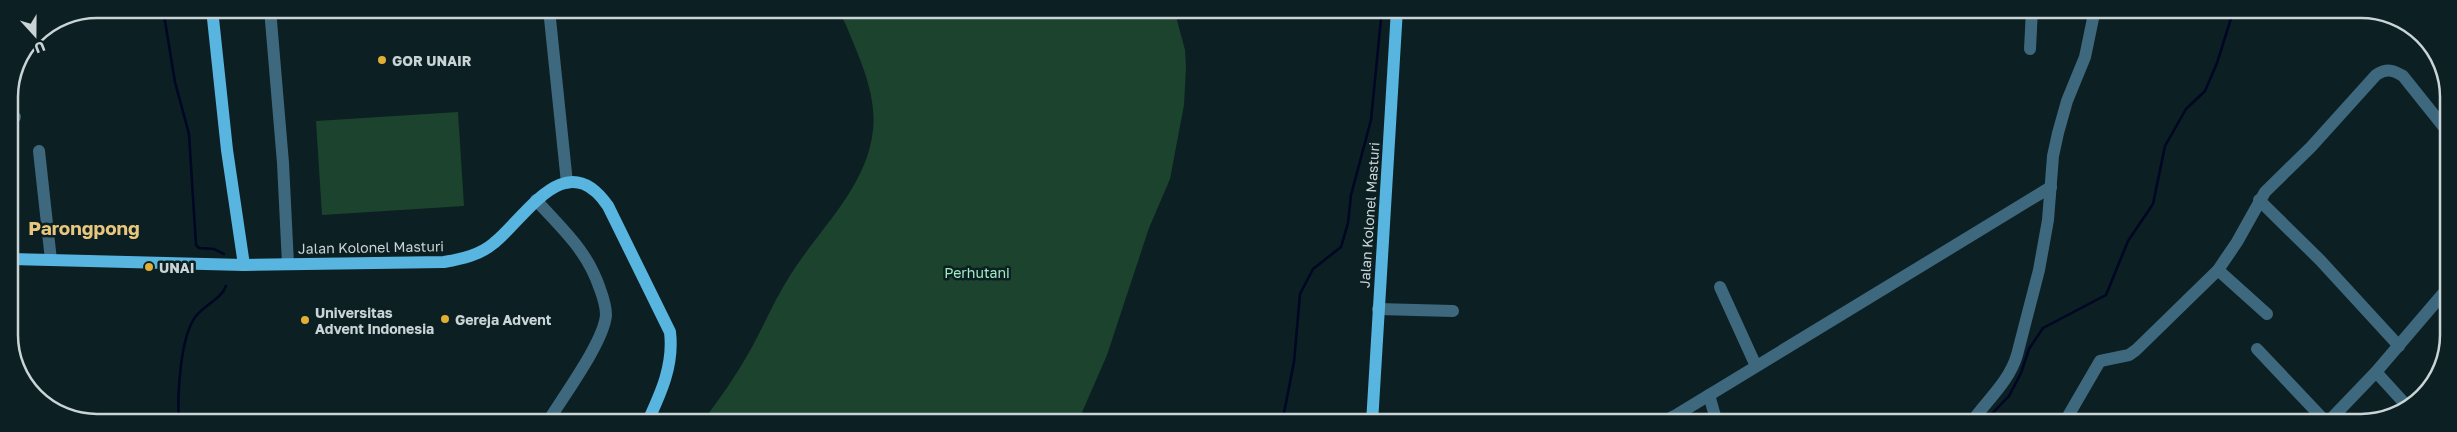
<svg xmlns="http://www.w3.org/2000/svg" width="2457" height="432" viewBox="0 0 2457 432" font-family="'Golos Text',sans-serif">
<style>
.green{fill:#1c432e}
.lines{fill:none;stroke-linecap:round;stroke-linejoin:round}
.stream{stroke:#000623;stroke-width:2.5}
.minor{stroke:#3e687d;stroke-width:12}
.major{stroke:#57b5e0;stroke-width:12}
.poi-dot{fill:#e1af34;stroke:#0c1f22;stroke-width:2}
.labels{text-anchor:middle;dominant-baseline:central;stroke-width:5;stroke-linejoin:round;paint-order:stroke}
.poi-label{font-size:14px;font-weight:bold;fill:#c9d4d6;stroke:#0c1f22;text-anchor:start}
.street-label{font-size:14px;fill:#c9d4d6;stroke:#0c1f22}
.park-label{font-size:14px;fill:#a0ecbf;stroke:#0c1f22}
.district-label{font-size:19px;font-weight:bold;fill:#e8c67d;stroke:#0c1f22}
.rim{fill:none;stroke:#c9d4d6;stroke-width:2.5}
</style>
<rect width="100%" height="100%" fill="#0c1f22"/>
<g class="green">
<path d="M832 9H1174L1185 50 1186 67 1184 105 1170 179 1149 228 1107 355 1080 417 1104 423H701C720 399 737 374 752 347 765 323 776 297 791 274 820 228 867 187 873 130 877 94 859 57 846 25L842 17Z"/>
<polygon points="458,112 464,206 322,215 316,121"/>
</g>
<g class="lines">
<g class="stream">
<polyline points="163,9 175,82 189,134 196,245 199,248 214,249 224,254"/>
<path d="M179 422C177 397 180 336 196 316 205 305 222 298 226 286"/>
<polyline points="1282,423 1294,362 1300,294 1313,269 1341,247 1348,223 1351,195 1371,120 1382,9"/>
<polyline points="1983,423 2009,396 2021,373 2029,349 2043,328 2106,295 2128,241 2153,204 2165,146 2186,109 2205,91 2217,63 2234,9"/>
</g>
<g class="minor">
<polyline points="270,9 283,163 288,264"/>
<polyline points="549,9 567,183"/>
<polyline points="2030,49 2032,9"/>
<polyline points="9,119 15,117"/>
<polyline points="39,151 51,260"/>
<path d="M536 200C563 230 587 250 600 289 603 297 606 307 606 315 604 342 562 398 547 423"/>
<polyline points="2259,200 2320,260 2399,346"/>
<polyline points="2218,270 2267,314"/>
<polyline points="1720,287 1756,366"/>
<polyline points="1378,309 1453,311"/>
<polyline points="2257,349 2327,423"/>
<polyline points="2376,372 2407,406"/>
<polyline points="1709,395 1717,423"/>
<polyline points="1660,423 1678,414 2051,187"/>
<path d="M1971 423C1987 400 2009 382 2017 355L2039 270 2048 220 2053 156 2058 133 2067 101 2085 57 2095 9"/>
<path d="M2064 423 2100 361 2129 355 2136 350 2218 270 2237 242 2265 192 2311 147 2376 75C2387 68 2393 70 2403 76L2447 131"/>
<polyline points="2327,423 2376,372 2447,289"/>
</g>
<g class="major">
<polyline points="212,9 227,150 244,265"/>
<path d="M11 259 244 265 444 262C462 259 480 255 494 243 527 216 566 145 608 206L670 332C674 365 661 393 647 423"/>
<polyline points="1372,423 1397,9"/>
</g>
</g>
<g class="poi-dot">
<circle cx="382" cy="60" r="5"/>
<circle cx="149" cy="267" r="5"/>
<circle cx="445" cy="319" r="5"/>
<circle cx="305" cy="320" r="5"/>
</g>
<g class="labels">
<g class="poi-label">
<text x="392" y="60">GOR UNAIR</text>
<text x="159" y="267">UNAI</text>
<text x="315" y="312">Universitas<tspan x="315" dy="16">Advent Indonesia</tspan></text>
<text x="455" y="319">Gereja Advent</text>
</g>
<g class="street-label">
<text transform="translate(1369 215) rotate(-86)">Jalan Kolonel Masturi</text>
<text transform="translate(371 247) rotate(-1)">Jalan Kolonel Masturi</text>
</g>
<g class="park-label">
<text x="977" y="272">Perhutani</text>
</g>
<g class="district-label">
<text x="84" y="227">Parongpong</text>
</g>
</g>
<path d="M0 0H2457V432H0ZM97 18H2361A79 79 0 0 1 2440 97V335A79 79 0 0 1 2361 414H97A79 79 0 0 1 18 335V97A79 79 0 0 1 97 18Z" fill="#0c1f22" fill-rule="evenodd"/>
<path class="rim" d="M97 18H2361A79 79 0 0 1 2440 97V335A79 79 0 0 1 2361 414H97A79 79 0 0 1 18 335V97A79 79 0 0 1 97 18Z"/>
<g transform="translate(35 35) rotate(159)" stroke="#0c1f22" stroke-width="4" paint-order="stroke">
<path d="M0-4L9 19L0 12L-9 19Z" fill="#c9d4d6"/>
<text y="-8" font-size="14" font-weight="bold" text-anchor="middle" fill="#c9d4d6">U</text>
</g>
</svg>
